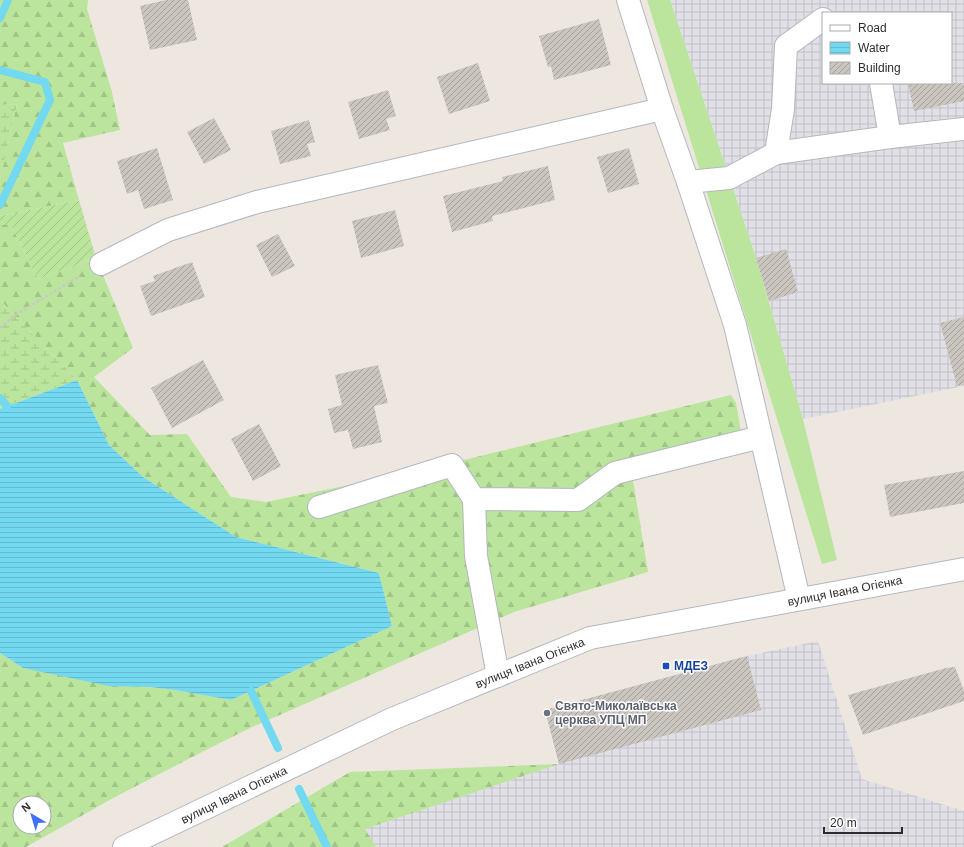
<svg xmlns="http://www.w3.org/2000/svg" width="964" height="847" viewBox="0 0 964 847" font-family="Arial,sans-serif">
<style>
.industrial{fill:url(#industrial-grid);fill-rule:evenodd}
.grass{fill:#bbe59c}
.forest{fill:url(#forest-firs);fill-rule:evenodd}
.wetland{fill:url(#wetland-marsh)}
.garden{fill:url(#garden-furrows)}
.water{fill:url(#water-rules)}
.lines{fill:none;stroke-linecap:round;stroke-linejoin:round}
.stream{stroke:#72d9f1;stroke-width:8}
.building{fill:url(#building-hatch)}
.minor-casing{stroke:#b3b7c0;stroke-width:24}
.path{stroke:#c8c8c8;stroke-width:2.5;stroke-dasharray:3 2;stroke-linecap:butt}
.minor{stroke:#fff;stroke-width:22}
.transit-dot{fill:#1a4fb4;stroke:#fff;stroke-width:1.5}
.worship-dot{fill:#6b7280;stroke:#fff;stroke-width:1.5}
.labels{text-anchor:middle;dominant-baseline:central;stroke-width:3;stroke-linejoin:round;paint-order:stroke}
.street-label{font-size:12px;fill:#2d2d2d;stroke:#fff}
.transit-label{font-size:12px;font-weight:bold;fill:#164399;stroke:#fff;text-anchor:start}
.worship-label{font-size:12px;font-weight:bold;fill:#5b616d;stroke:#fff;text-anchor:start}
</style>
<defs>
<pattern id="industrial-grid" width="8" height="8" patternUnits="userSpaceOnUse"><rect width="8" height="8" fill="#e1e0e7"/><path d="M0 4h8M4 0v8" fill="none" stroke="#c1c0c6"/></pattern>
<pattern id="forest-firs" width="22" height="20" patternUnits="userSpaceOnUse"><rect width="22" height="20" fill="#bbe59c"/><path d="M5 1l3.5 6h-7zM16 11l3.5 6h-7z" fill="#a1c587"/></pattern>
<pattern id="wetland-marsh" width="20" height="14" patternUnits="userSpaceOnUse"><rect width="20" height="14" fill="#bbe59c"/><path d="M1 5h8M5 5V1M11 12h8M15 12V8" fill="none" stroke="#a1c587"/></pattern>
<pattern id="garden-furrows" width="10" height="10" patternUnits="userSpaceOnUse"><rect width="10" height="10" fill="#bbe59c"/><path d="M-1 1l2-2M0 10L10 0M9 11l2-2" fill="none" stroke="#a1c587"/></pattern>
<pattern id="water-rules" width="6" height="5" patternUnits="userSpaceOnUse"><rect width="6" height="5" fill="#72d9f1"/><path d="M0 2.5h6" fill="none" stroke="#63bbcf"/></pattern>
<pattern id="building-hatch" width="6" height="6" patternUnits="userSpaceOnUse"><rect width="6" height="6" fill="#cac5be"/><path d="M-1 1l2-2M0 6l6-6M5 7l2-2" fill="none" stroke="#a4a09b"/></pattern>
</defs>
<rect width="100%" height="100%" fill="#eee7e0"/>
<g class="industrial">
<path d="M670 0H964V386L803 419 756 258ZM823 13H951V83H823Z"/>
<polygon points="818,641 862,779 964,811 964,847 311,847 559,764 545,710 747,656"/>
</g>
<polygon class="grass" points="647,0 670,0 756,258 803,419 837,560 822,564"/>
<g class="forest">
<polygon points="0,0 88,0 87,9 112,92 120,130 63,143 79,200 0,216 0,180 17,104 0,105"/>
<path d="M0 225H11L38 279 96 258 133 348 94 377 150 435 187 434 231 497 266 502 427 469 731 395 736 403 742 437 629 464 634 486 648 572 514 612 250 728 202 752 115 797 26 847H0V653L23 668 175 690 231 700 392 626 379 573 236 537 143 477 109 445 77 380 0 300ZM20 803H44V827H20Z"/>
<polygon points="559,764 365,829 376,847 222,847 350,772"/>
</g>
<g class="wetland">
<polygon points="17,104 0,180 0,105"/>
<polygon points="0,300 77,380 0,409"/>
</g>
<polygon class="garden" points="79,200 96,258 38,279 11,225 0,225 0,216"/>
<polygon class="water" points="77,380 109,445 143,477 236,537 379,573 392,626 231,700 175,690 151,687 109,686 23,668 0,653 0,409"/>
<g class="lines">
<g class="stream">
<polyline points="0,18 8,0"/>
<polyline points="0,70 45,82 50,100 0,205"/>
<polyline points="0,398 7,406"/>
<polyline points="251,691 278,748"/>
<polyline points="299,789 327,847"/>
</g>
</g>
<g class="building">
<polygon points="166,0 188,0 197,40 150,50 140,6"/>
<polygon points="599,19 611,65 554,80 551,66 548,67 539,36"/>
<polygon points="478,63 490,101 449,114 437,77"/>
<polygon points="908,83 964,83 964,101 914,111"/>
<polygon points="388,90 396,116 386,119 390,130 359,139 348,102"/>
<polygon points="214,118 231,150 204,164 187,132"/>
<polygon points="309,120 315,142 307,144 311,156 280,164 271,131"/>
<polygon points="157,148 173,200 144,209 138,190 127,194 117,161"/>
<polygon points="629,148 639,184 608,193 597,157"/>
<polygon points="548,166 555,200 492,216 493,221 452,232 443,196 503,181 502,177"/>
<polygon points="395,210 404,246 361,258 352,221"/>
<polygon points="278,234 295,266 272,277 256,245"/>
<polygon points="786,249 798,292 769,301 756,258"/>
<polygon points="192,262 205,297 151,316 140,286 155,281 153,276"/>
<polygon points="964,317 964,385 957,386 940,323"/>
<polygon points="203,360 224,400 172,428 151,388"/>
<polygon points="378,365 388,403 374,406 382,442 353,449 348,430 334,433 328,409 342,405 335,375"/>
<polygon points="259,424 281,466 253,481 231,439"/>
<polygon points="964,471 964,503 890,517 884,485"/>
<polygon points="747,656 761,710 559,764 545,710"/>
<polygon points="955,667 964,691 964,701 863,735 848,695 946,668"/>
</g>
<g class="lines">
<defs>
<g id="minor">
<polyline points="628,0 662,109 688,182 735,325 799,599"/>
<polyline points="881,83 890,137"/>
<polyline points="776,153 783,109 786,46 823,19"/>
<polyline points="688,182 729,178 776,153 890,137 964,129"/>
<polyline points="101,264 168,230 257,202 662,109"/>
<polyline points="474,499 476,556 498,676"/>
<polyline points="319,507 452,465 474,499 578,500 615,473 761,437"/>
<polyline points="124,847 392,719 590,638 964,569"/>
</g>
</defs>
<use href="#minor" class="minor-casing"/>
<polyline class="path" points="0,328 15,315 80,276"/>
<use href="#minor" class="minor"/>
</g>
<rect class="transit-dot" x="662" y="662" width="8" height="8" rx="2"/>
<circle class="worship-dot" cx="547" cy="713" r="4"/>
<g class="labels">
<g class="street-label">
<text transform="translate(845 591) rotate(-11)">вулиця Івана Огієнка</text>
<text transform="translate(530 663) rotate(-22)">вулиця Івана Огієнка</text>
<text transform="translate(234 795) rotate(-26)">вулиця Івана Огієнка</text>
</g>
<g class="transit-label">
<text x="674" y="666">МДЕЗ</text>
</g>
<g class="worship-label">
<text x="555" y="706">Свято-Миколаївська<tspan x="555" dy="14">церква УПЦ МП</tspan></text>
</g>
</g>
<rect x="822" y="12" width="130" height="72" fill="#ffffff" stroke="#ababab"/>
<rect x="830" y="25" width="20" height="6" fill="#ffffff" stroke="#ababab"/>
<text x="858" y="32" font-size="12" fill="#2d2d2d">Road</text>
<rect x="830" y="42" width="20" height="12" fill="url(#water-rules)" stroke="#ababab"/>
<text x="858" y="52" font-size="12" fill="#2d2d2d">Water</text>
<rect x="830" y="62" width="20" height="12" fill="url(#building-hatch)" stroke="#ababab"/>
<text x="858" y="72" font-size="12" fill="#2d2d2d">Building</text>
<g transform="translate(32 815) rotate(322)"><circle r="19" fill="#ffffff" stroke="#ababab"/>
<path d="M0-3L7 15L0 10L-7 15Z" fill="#3e71fd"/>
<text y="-6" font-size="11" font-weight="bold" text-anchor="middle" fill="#2d2d2d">N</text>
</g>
<path d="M824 827v6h78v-6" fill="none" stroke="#2d2d2d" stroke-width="2"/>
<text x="830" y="827" font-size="12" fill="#2d2d2d" stroke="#ffffff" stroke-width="3" paint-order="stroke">20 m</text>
</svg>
